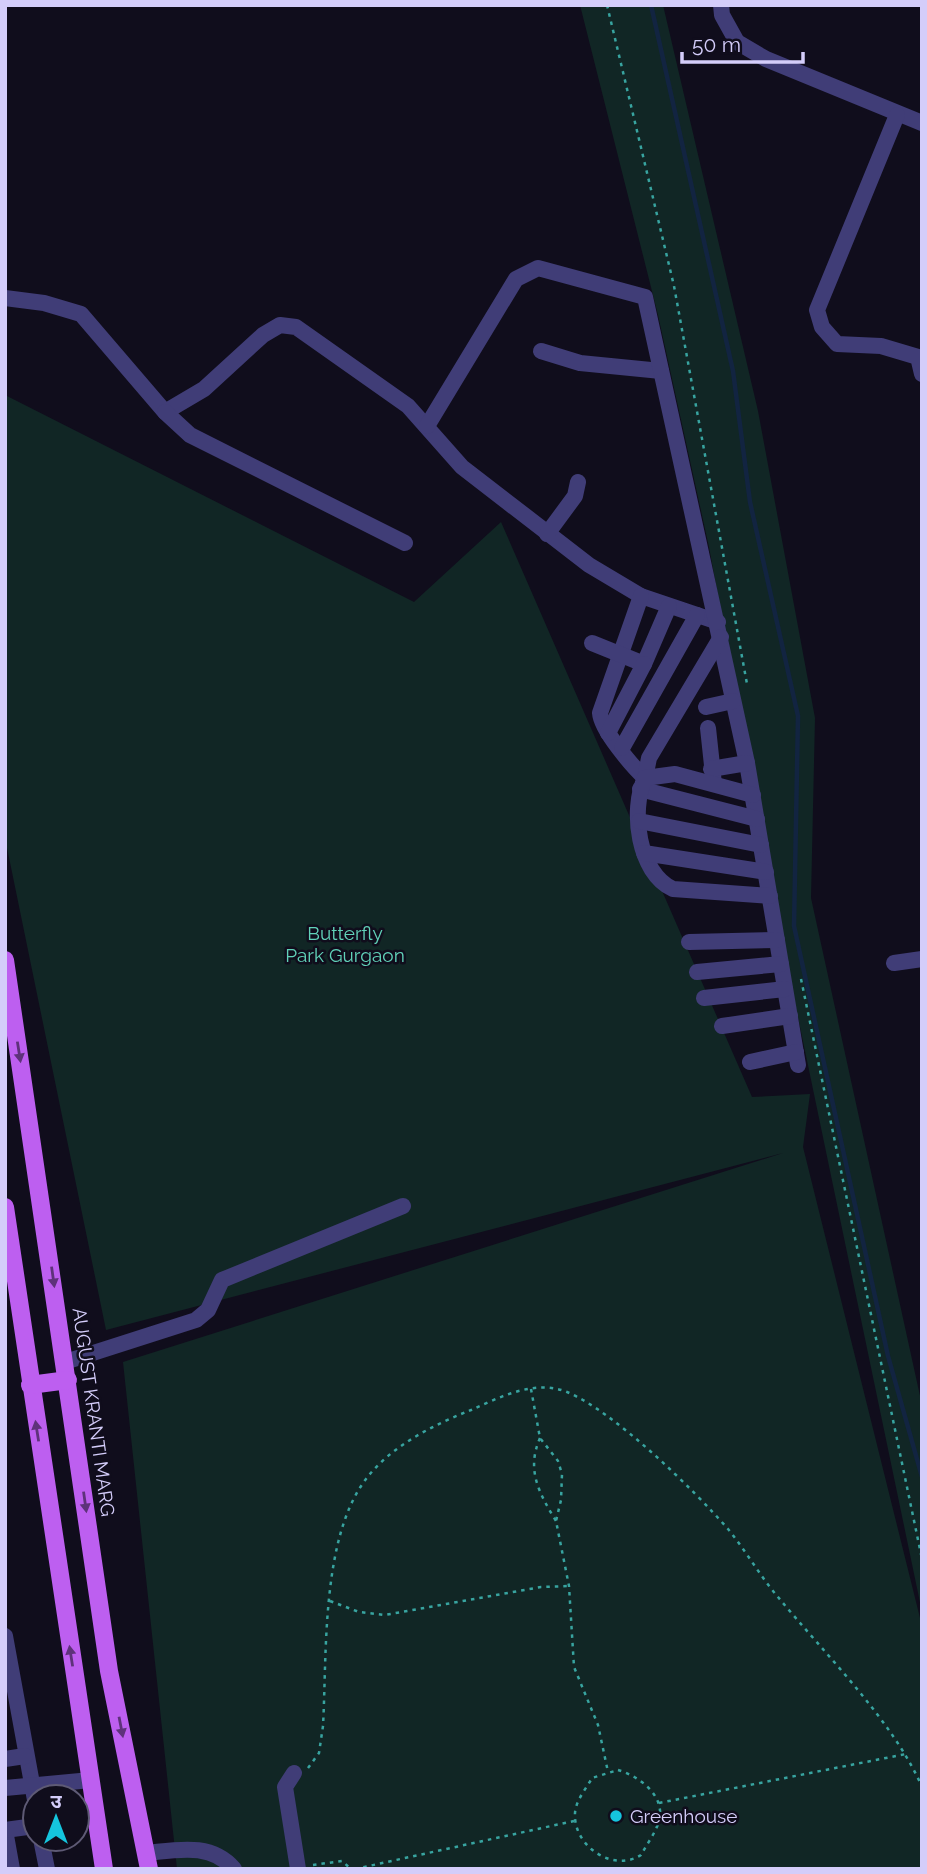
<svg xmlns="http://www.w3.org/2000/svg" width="927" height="1874" viewBox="0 0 927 1874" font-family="Raleway,'Noto Sans Devanagari',sans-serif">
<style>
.green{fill:#112625}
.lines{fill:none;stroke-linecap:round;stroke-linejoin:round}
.stream{stroke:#122441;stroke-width:4.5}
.path{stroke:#38a4a0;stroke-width:2.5;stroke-dasharray:3.5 5;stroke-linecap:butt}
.minor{stroke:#403d77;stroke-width:16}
.major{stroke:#bd5ff0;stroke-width:18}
.oneway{fill:#5e327b}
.poi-dot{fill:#15c5de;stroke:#100d1c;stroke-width:2.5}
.labels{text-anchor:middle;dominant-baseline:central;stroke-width:5;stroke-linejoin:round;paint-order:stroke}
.park-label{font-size:19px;fill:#61d2b9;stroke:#100d1c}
.street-label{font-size:19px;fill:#d4cdfa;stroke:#100d1c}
.poi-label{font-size:19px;fill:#d4cdfa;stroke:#100d1c;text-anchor:start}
</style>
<rect width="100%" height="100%" fill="#100d1c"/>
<g class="green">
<polygon points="580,5 663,5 758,411 815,718 811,898 922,1405 922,1612 780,931 709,547 658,315"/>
<polygon points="5,395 414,602 501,522 752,1097 810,1094 803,1147 922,1626 922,1869 177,1869 123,1362 783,1153 106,1330 5,838"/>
</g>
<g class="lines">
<polyline class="stream" points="651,5 733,371 750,502 798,716 794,926 888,1356 922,1477"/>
<g class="path">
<polyline points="607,5 674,286 747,684"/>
<polyline points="801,979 922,1559"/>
<polyline points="531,1389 540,1438 558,1461 562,1474 561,1500 556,1521 569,1586 574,1667 598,1725 608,1772"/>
<path d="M540 1438C526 1470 539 1493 556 1521"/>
<polyline points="330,1601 359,1612 385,1615 541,1587 569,1586"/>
<path d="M308 1768 319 1753 323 1726C327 1653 321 1538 366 1479 391 1446 433 1425 471 1410 500 1397 535 1379 567 1392 615 1412 693 1489 728 1529 746 1551 760 1576 778 1597 824 1653 894 1722 922 1787"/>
<path d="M618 1770C639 1776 666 1796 659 1821 656 1832 647 1844 641 1855 613 1873 573 1846 575 1813 576 1800 586 1789 592 1778Z"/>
<polyline points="659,1803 906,1754"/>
<polyline points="313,1865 342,1861 351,1869"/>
<polyline points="355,1869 574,1821"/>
</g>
<g class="minor">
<polyline points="721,5 722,15 737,42 766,59 922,123"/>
<polyline points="897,115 817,310 822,327 837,344 881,346 918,357 922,374"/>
<polyline points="5,298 44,303 81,314 165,412 204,389 263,335 280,325 296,327 408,406 462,467 589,565 641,596 718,622"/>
<polyline points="541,351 580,363 661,371"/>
<polyline points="165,412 190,435 405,543"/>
<polyline points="427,426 516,279 538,268 645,297 747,763 798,1065"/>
<polyline points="547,534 575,496 578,482"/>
<path d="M641 596 600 713C601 730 633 767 645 778"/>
<polyline points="592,643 644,664 669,606"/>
<polyline points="706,707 733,701"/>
<polyline points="708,728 714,784"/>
<polyline points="608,733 644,664"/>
<polyline points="622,748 697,615"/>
<polyline points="711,769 747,763"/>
<polyline points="645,778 649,758 721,637"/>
<polyline points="640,789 757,819"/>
<path d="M753 795 675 774 645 778C630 810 638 873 673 889L770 896"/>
<polyline points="639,821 761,845"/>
<polyline points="644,853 766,872"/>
<polyline points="689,942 777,940"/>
<polyline points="894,963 922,959"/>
<polyline points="697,972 781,964"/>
<polyline points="704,998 785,989"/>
<polyline points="722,1026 790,1016"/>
<polyline points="750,1062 796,1052"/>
<polyline points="65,1362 196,1320 208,1310 222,1280 403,1206"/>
<polyline points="5,1636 35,1800"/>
<polyline points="5,1759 25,1756"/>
<polyline points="294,1773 285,1787 298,1869"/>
<polyline points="5,1788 91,1780"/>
<polyline points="5,1830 12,1869"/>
<polyline points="5,1830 35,1826"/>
<polyline points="41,1839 47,1869"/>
<path d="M146 1853C177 1850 211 1842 234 1869"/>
</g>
<g class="major">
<polyline points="5,960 109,1671 149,1869"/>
<polyline points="5,1207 104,1869"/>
<polyline points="30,1385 68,1380"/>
</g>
</g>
<defs><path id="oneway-solid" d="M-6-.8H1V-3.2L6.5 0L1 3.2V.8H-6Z" transform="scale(1.75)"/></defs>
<g class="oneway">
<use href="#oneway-solid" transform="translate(19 1052) rotate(81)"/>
<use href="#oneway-solid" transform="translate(53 1277) rotate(82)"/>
<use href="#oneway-solid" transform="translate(37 1431) rotate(-99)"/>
<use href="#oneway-solid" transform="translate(85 1502) rotate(82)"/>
<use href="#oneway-solid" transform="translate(71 1656) rotate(-99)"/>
<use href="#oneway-solid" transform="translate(121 1727) rotate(79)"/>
</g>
<circle class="poi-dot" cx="616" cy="1816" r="7"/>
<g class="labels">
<g class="park-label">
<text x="345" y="933">Butterfly<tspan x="345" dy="22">Park Gurgaon</tspan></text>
</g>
<g class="street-label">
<text transform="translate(94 1412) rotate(82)">AUGUST KRANTI MARG</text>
</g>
<g class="poi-label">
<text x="630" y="1816">Greenhouse</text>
</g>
</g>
<rect width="927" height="1874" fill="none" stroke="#d4cdfa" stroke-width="14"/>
<g transform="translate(56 1818)"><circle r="33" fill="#100d1c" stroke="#5e5a75" stroke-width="2"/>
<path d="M0-5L12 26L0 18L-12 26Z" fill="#15c5de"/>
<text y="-10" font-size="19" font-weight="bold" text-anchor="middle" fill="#d4cdfa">उ</text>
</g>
<path d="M682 52v10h121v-10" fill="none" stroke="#d4cdfa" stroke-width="3.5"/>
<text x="692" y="52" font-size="21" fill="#d4cdfa" stroke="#100d1c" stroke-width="5" paint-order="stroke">50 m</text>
</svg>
